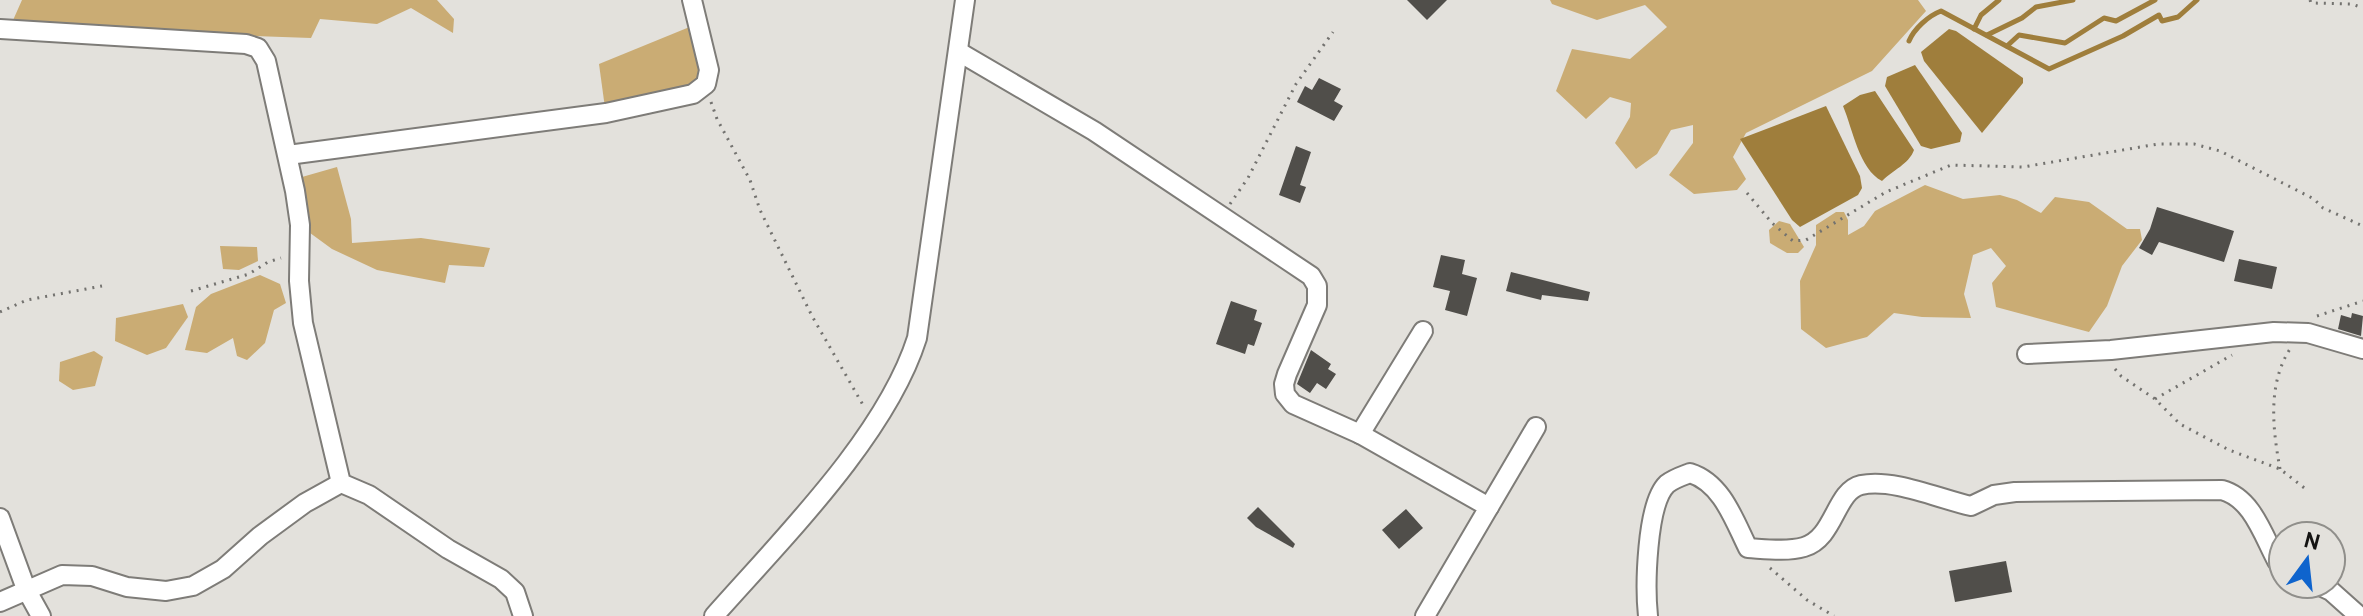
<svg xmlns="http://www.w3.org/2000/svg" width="2363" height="616" viewBox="0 0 2363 616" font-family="Overpass,sans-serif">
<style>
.green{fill:#caac74}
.water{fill:#9f7e3c}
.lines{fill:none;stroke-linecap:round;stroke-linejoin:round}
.stream{stroke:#9f7e3c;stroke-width:5}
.building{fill:#504e4a}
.minor-casing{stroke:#7e7c78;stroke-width:22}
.path{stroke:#73726f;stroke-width:3;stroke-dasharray:2 6;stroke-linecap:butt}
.minor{stroke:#fff;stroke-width:18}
</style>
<rect width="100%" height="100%" fill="#e3e1dc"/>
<g class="green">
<polygon points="22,0 437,0 454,19 453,33 411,8 377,24 320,19 311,38 10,27"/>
<polygon points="1550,0 1918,0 1926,11 1872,71 1746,133 1733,157 1746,179 1737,190 1694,194 1669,175 1693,143 1693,125 1671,130 1657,154 1636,169 1615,143 1630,117 1631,103 1610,97 1586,119 1556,91 1572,49 1630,59 1667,27 1645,5 1597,20 1552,4"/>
<polygon points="692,26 702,83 605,108 599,64"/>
<polygon points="337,167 351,219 352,243 421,238 490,248 484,267 449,265 445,283 377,270 332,249 306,230 307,204 302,177"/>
<polygon points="1925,185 1963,199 2000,195 2017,200 2041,213 2055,197 2089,202 2127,229 2140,229 2142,240 2122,266 2107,306 2089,332 1996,307 1992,283 2006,266 1991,248 1973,255 1964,294 1971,318 1922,317 1894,313 1867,337 1826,348 1801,329 1800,281 1816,245 1816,225 1836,212 1844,212 1848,220 1848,235 1864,226 1875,211"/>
<polygon points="1779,221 1790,224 1804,247 1798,253 1787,253 1770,243 1769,230"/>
<polygon points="220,246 257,247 258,261 239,270 223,269"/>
<polygon points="260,275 280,284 286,303 274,310 265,343 247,360 237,356 233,338 207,353 185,350 196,307 211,294"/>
<polygon points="183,304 188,317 166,348 147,355 115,341 116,318"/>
<polygon points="94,351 103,357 95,386 73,390 59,381 60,362"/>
</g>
<g class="water">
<polygon points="1949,29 1956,31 2023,78 2023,83 1982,133 1924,61 1921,52"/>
<polygon points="1915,65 1962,133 1960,142 1931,149 1921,146 1885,86 1887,77"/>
<path d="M1875 91 1914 150C1909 164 1893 170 1882 181 1859 169 1853 130 1843 106L1860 95Z"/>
<polygon points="1826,106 1860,176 1862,188 1858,195 1800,227 1792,220 1740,139"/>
</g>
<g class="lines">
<g class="stream">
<polyline points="1974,29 1981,15 1999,0"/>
<polyline points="1987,35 2022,18 2036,7 2073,0"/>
<path d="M1909 41C1914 29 1928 16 1941 11L2049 69 2123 36 2159 15 2162 21 2178 17 2197 0"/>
<polyline points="2007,46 2019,35 2065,43 2104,18 2116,21 2155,0"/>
</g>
</g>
<g class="building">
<polygon points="1407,0 1447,0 1427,20"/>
<polygon points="1319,78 1341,89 1334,101 1343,106 1334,121 1297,102 1305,86 1312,90"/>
<polygon points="1296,146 1311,152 1300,185 1306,187 1300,203 1279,195"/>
<polygon points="2157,207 2234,231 2224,262 2159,242 2152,255 2139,248 2150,229"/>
<polygon points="1441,255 1465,260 1462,274 1477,278 1467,316 1445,310 1450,291 1433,287"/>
<polygon points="2239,259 2277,267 2272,289 2234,281"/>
<polygon points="1511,272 1590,292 1588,301 1542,295 1541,300 1506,291"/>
<polygon points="1231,301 1257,310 1254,320 1262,323 1254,346 1248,344 1245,354 1216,344"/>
<polygon points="2352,313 2363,316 2361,336 2338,329 2341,315 2351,318"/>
<polygon points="1311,350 1331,364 1328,369 1336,374 1326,389 1317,383 1310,393 1297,384"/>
<polygon points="1258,507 1295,544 1293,548 1256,527 1247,518"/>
<polygon points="1406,509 1423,528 1399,549 1382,530"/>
<polygon points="2006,561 2012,592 1955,602 1949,571"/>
</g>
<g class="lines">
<defs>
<g id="minor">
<polyline points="0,29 246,44 258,48 266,61 295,191 300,225 299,281 303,323 341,483 369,495 448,549 501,579 515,592 523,616"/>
<polyline points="959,52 1094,131 1311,276 1317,286 1317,305 1287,374 1284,384 1285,394 1293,404 1360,434 1489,507 1425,616"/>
<polyline points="288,155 606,113 693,94 706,84 709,70 692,0"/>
<polyline points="2027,354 2111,350 2274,332 2308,333 2363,349"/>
<polyline points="1360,434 1423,331"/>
<polyline points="1489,507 1536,427"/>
<polyline points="0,518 26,589 41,616"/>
<polyline points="2316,584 2331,591 2359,616"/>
<polyline points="0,602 62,575 92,576 127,587 166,591 193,586 223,569 260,536 305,503 341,483"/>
<path d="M714 616C782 539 886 436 917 338L965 0"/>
<path d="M1648 616C1645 588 1646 504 1667 484 1673 479 1682 476 1690 473 1722 483 1734 520 1748 548 1765 549 1787 552 1804 547 1835 538 1835 491 1861 485 1893 478 1939 499 1971 506L1994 495 2015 492 2222 490C2252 498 2263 535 2277 561L2283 565"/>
</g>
</defs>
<use href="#minor" class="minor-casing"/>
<g class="path">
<polyline points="2310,0 2311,3 2352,4 2363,8"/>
<polyline points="711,102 717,119 750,180 760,210 812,316 863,405"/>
<polyline points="1747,193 1772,223 1793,241 1806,240 1886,192 1951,165 2023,167 2158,144 2194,144 2220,151 2314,199 2323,208 2363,226"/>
<polyline points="1230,204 1248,178 1296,84 1333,32"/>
<polyline points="191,291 249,274 268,262 281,258"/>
<polyline points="0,312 27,300 102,286"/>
<polyline points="2317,316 2363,301"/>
<polyline points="2115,369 2121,376 2155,399 2180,424 2229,450 2280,469 2307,490"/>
<polyline points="2155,399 2232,355"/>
<path d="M2280 469C2273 430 2267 385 2290 349"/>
<polyline points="1770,568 1807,600 1834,616"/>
</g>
<use href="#minor" class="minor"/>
</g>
<g transform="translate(2307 560) rotate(15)"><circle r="38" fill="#e3e1dc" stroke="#908f8b" stroke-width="2"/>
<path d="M0-6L14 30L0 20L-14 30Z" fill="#0f64cd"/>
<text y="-12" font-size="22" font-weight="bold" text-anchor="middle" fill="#141312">N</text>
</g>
</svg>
